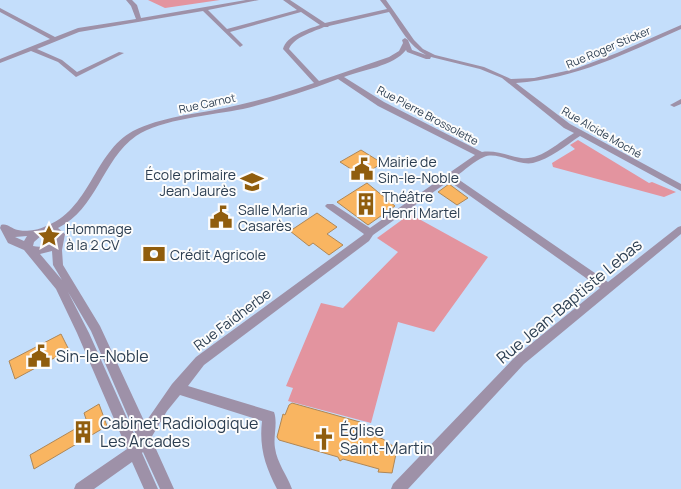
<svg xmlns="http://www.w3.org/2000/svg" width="681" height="489" viewBox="0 0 681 489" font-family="Manrope,sans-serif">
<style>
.green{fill:#e3949f}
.building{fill:#f9b561;stroke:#af8757}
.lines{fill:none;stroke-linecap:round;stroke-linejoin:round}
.minor{fill:#9e91a8;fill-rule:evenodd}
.labels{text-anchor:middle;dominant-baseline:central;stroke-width:4;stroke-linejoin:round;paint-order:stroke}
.far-street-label{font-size:11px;fill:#2b3d50;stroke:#fcfcfc}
.poi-label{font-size:14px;fill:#2b3d50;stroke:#fcfcfc;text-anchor:start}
.street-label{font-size:14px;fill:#2b3d50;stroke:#fcfcfc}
.near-street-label{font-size:16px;fill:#2b3d50;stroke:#fcfcfc}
.near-poi-label{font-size:16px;fill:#2b3d50;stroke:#fcfcfc;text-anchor:start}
</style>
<rect width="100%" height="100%" fill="#c4defb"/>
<g class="green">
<polygon points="148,0 220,0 165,8"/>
<polygon points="578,140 649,183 652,182 676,192 664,197 553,167 552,163 575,149 570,145"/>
<polygon points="410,214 488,257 434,332 398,322 371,423 288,401 293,388 286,386 321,303 343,308 398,252 377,238"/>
</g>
<g class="building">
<polygon points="361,150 382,163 362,176 340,162"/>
<polygon points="367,183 395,206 368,225 337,202"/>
<polygon points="449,184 468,198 457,205 438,192"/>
<polygon points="317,213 337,227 327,234 343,245 329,255 313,243 309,246 290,231"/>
<polygon points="61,334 69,350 15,379 9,361"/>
<polygon points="292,403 360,422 363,427 362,432 383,439 397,449 392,473 378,472 379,469 343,459 340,461 338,457 279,440 277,437 283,414 285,415 289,405"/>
<polygon points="99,404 107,426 34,469 30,455 87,422 84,413"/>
</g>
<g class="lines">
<g class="minor">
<path d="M126 0H132L137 5 141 18 246 0H259L208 10 227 29 297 10 283 0H290L325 23 387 9 380 0H386L414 40 423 49 435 55 484 67 511 79 534 78 575 69 617 53 681 25V29C627 53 575 79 516 83L570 124 681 184V191L580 136C565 146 550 159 533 163 517 166 497 151 484 157 474 161 464 171 455 177L608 282 678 227 681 226V234L524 364 408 489H391L393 484 516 356 600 288 449 181 373 235 369 241 204 365 188 386 274 412C278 423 273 437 275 448 277 463 287 475 292 489H277C265 466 259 447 262 421L180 395 167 411 151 438 174 489H160L143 452 142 453 158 489H144L132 462 94 489H74L76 484 127 449 77 333 56 289 24 250 8 243 0 228 1 225C8 223 11 229 18 230 24 232 38 230 44 227 91 210 93 153 133 131 161 117 195 114 225 108 255 102 285 93 314 83L283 49C286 36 308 29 320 25L301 12 230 32 243 45 240 47 203 11 79 32 37 49 62 60 77 72 119 52 124 53 76 77 58 62 31 51 0 63V59L50 39 0 12V8L55 37 78 28 136 19 131 6ZM389 12C400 28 409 46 426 55L412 50 408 40 405 38 402 40 403 43 399 51 389 57 319 81 289 49C294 37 313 32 324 27H328L329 26ZM406 50 407 52 426 59H430L431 57 480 69 502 78 564 128 574 133C559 142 540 161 521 158 508 156 496 150 482 152L384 102 344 77C362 70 394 66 406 50ZM338 79 378 106 475 155 370 228 333 204H327L325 206 327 208 364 234 363 235 196 357 172 384 145 423 100 326 63 265 62 250 65 234 58 228C97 209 102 160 136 136 161 119 213 115 243 109 276 101 307 91 338 79ZM51 233 55 235C53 246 42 248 33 246L34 242 42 235ZM27 236 24 241 15 237ZM52 251 53 265 62 280 40 254ZM68 292 91 331 137 437 136 438 89 333Z"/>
<polygon points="681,99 681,104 674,107 670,105"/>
</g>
</g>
<defs>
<symbol id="civic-bare" viewBox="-9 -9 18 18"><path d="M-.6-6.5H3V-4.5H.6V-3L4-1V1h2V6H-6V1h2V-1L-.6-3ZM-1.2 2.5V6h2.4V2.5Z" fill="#905d0d" stroke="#fcfcfc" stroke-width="2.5" paint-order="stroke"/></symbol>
<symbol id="school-bare" viewBox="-9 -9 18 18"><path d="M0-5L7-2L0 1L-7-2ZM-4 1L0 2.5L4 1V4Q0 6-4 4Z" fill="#905d0d" stroke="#fcfcfc" stroke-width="2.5" paint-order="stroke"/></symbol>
<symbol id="building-bare" viewBox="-9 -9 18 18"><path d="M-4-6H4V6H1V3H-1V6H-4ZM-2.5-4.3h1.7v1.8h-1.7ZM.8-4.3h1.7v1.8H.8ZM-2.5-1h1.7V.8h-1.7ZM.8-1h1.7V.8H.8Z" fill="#905d0d" stroke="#fcfcfc" stroke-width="2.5" paint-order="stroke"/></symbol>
<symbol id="sight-bare" viewBox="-9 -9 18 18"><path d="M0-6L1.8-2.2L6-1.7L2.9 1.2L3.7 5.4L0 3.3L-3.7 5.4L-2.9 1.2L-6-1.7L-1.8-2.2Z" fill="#905d0d" stroke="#fcfcfc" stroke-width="2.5" paint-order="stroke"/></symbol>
<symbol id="bank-bare" viewBox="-9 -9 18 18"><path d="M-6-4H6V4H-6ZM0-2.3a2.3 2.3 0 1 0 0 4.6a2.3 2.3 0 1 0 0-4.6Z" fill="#905d0d" stroke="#fcfcfc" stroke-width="2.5" paint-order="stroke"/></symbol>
<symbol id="church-bare" viewBox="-9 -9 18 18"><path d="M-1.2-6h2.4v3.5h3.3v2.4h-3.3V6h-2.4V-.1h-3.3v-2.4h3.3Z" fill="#905d0d" stroke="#fcfcfc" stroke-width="2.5" paint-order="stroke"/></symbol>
</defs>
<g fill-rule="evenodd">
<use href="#civic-bare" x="346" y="153" width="32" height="32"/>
<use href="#school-bare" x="236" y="166" width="32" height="32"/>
<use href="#building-bare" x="350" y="188" width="32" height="32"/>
<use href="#civic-bare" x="205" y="201" width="32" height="32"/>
<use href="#sight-bare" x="33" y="220" width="32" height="32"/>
<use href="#bank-bare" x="138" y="238" width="32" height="32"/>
<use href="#civic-bare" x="23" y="340" width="32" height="32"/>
<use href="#building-bare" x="67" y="416" width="32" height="32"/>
<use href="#church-bare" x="308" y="423" width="32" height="32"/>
</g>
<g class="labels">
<g class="far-street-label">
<text transform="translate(608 47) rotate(-23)">Rue Roger Sticker</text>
<text transform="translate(207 103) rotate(-12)">Rue Carnot</text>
<text transform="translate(428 115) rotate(28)">Rue Pierre Brossolette</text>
<text transform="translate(602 132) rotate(30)">Rue Alcide Moché</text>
</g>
<g class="poi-label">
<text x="378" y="161">Mairie de<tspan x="378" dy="16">Sin-le-Noble</tspan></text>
<text x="236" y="174" text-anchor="end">École primaire<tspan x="236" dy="16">Jean Jaurès</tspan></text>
<text x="382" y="196">Théâtre<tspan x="382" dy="16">Henri Martel</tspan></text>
<text x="238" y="209">Salle Maria<tspan x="238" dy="16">Casarès</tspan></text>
<text x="66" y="228">Hommage<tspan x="66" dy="16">à la 2 CV</tspan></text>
<text x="170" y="254">Crédit Agricole</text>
</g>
<g class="street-label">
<text transform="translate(232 319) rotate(-37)">Rue Faidherbe</text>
</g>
<g class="near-street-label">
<text transform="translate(569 301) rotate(-40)">Rue Jean-Baptiste Lebas</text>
</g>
<g class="near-poi-label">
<text x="56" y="356">Sin-le-Noble</text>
<text x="100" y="423">Cabinet Radiologique<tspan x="100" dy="18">Les Arcades</tspan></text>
<text x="340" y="430">Église<tspan x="340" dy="18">Saint-Martin</tspan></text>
</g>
</g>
</svg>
